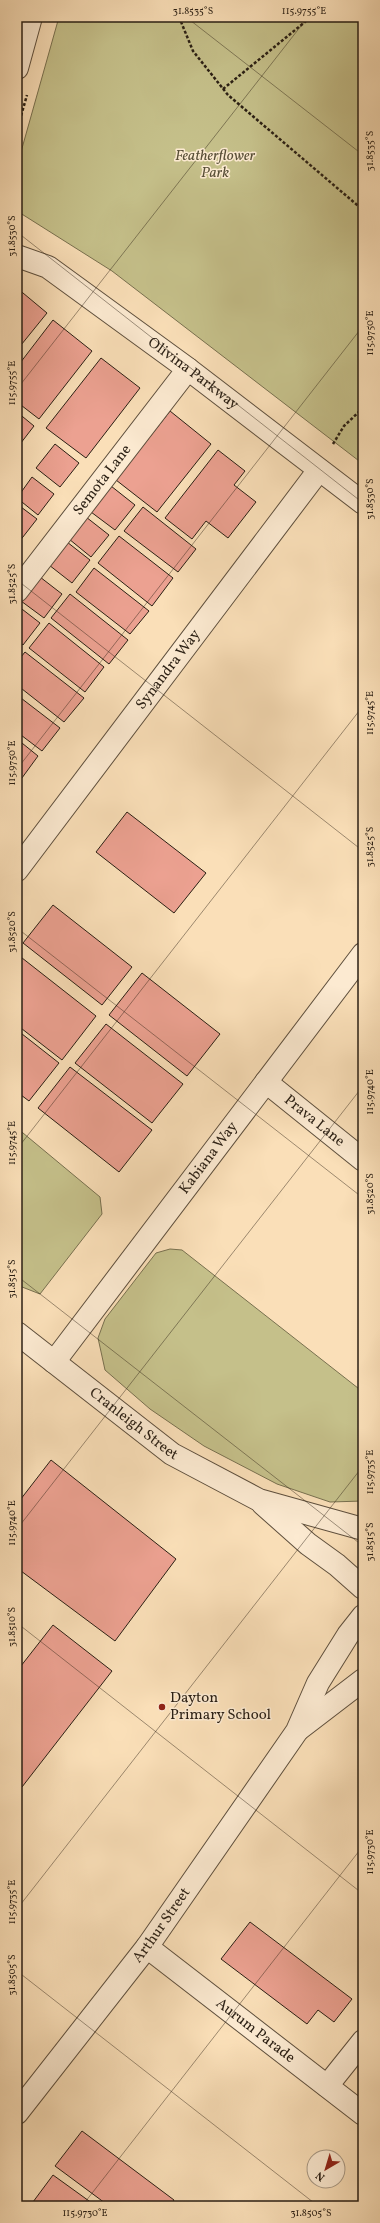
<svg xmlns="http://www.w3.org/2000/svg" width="380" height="2223" viewBox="0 0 380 2223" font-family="Vollkorn,serif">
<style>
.green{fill:#c5c08a;stroke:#78704f}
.building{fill:#eca191;stroke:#2a1f14}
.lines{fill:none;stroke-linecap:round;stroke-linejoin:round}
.minor-casing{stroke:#5e4f3d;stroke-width:24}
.path{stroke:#2a1f14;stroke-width:2.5;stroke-dasharray:3 2;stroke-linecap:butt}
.minor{stroke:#fcead1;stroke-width:22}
.ticks{fill:none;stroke:#2a1f14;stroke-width:1;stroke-opacity:0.45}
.poi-dot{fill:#8f2418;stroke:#fcead1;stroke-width:1.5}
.labels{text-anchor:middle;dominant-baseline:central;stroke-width:3;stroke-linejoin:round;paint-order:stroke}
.park-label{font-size:15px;font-style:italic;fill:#584f37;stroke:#fcead1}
.street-label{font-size:15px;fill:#2a1f14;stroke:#fcead1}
.poi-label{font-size:15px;fill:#2a1f14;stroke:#fcead1;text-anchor:start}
.neatline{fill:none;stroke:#2a1f14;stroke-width:1.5}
.ticks-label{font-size:10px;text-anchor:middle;fill:#2a1f14}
</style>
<rect width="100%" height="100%" fill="#fadfb8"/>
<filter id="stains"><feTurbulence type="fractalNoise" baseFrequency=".005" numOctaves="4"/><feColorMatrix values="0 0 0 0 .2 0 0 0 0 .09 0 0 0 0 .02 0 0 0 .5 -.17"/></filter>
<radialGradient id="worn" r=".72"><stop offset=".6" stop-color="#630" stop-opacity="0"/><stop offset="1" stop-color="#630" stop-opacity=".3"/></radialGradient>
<g class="green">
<polygon points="59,17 363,17 363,464 112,271 17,211 17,166"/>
<polygon points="17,1128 100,1197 102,1214 40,1294 17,1285"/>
<polygon points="170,1249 182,1250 363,1392 363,1501 330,1502 277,1484 204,1446 150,1409 105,1370 98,1338 105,1319 156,1253"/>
</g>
<g class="building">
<polygon points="17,288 47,313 17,350"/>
<polygon points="53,320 92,351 39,419 17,402 17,367"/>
<polygon points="101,358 140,388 86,458 46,428"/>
<polygon points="170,411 211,444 157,512 116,480"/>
<polygon points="17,412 34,426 17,448"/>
<polygon points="55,444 79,463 60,487 36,468"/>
<polygon points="218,450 245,471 234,485 256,502 228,538 206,521 192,539 165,518"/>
<polygon points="32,477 54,494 38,515 17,498"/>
<polygon points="111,486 135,505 115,530 91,512"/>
<polygon points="17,504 37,519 19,542 17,540"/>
<polygon points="143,507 196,549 178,572 124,531"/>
<polygon points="86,517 109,535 91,557 69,539"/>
<polygon points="119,536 173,578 152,606 98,563"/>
<polygon points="67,542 90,560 72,583 49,565"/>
<polygon points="94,568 149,611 130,634 76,592"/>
<polygon points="40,577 62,594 44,618 21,601"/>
<polygon points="70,594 128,640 109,664 51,618"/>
<polygon points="18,606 40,623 23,645 17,640"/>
<polygon points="49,623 104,667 85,692 29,648"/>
<polygon points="25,652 84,698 64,722 17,685 17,662"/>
<polygon points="17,695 60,728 42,751 17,732"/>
<polygon points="17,739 38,756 19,782 17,780"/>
<polygon points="127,812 206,873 174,913 96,852"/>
<polygon points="53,905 132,967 102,1005 23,943"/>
<polygon points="17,954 96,1016 62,1060 17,1025"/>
<polygon points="142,973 220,1034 187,1076 109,1015"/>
<polygon points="106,1024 183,1084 152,1123 75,1063"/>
<polygon points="17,1030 59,1063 29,1101 17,1092"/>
<polygon points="70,1067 152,1130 119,1172 38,1108"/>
<polygon points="51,1460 176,1559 115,1641 17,1568 17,1504"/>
<polygon points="53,1625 112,1671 22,1787 17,1783 17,1671"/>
<polygon points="250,1922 352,1999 334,2022 318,2010 307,2024 221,1959"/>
<polygon points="82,2131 174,2200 170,2206 109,2206 55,2166"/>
<polygon points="53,2175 96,2206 30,2206"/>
</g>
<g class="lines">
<defs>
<g id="minor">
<polyline points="17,68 31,17"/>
<path id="s1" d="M17 256 48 267 188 369 363 503"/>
<path id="s2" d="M17 591 188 369"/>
<path id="s3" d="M17 870 319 470"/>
<path id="s4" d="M266 1082 363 1160"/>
<path id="s5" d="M17 1333 172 1454 259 1500 363 1529"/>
<path id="s6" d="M54 1362 363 954"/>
<polyline points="263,1504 308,1544 337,1565 363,1588"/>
<polyline points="299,1729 363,1680"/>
<path id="s7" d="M147 1947 363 2114"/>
<polyline points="327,2086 363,2041"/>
<path id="s8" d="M17 2113 147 1947 297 1731 318 1683 348 1635 363 1616"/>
</g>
</defs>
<use href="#minor" class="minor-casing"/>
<g class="path">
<polyline points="179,17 193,51 228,95 363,210"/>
<polyline points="223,89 311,17"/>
<polyline points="17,130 27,95"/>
<polyline points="333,444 344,426 363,408"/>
</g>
<use href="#minor" class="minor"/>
</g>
<path class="ticks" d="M186 17 363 155M17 232 363 503M17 389 308 17M17 580 363 851M17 769 363 326M17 928 363 1198M17 1149 363 706M17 1276 363 1546M17 1529 363 1086M17 1623 363 1894M17 1909 363 1466M17 1971 318 2206M82 2206 363 1846"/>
<circle class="poi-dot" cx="162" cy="1707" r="4"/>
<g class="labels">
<g class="park-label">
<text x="215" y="156">Featherflower<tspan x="215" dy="17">Park</tspan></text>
</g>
<g class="street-label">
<text stroke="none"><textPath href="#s1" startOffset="213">Olivina Parkway</textPath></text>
<text stroke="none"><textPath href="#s2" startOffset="140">Semota Lane</textPath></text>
<text stroke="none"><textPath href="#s3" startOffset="251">Synandra Way</textPath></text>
<text stroke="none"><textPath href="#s4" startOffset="62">Prava Lane</textPath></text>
<text stroke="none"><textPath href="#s6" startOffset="256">Kabiana Way</textPath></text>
<text stroke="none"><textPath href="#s5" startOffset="148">Cranleigh Street</textPath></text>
<text stroke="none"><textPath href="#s8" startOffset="237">Arthur Street</textPath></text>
<text stroke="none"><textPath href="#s7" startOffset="137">Aurum Parade</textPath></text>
</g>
<g class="poi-label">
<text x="170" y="1698">Dayton<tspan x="170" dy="17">Primary School</tspan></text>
</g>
</g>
<rect width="380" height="2223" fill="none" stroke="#fadfb8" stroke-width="44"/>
<g transform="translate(326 2169) rotate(218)"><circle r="19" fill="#fcead1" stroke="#a89985"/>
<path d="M0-3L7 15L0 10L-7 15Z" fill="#8f2418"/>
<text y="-6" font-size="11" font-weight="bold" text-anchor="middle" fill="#2a1f14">N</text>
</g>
<rect x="22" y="22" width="336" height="2179" class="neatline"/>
<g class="ticks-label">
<text x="193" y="14">31.8535°S</text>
<text x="304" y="14">115.9755°E</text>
<text transform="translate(369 151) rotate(-90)" y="4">31.8535°S</text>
<text transform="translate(11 236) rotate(-90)" y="4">31.8530°S</text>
<text transform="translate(369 333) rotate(-90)" y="4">115.9750°E</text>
<text transform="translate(11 383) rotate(-90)" y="4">115.9755°E</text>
<text transform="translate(369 499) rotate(-90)" y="4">31.8530°S</text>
<text transform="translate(11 584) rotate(-90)" y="4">31.8525°S</text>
<text transform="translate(369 713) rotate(-90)" y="4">115.9745°E</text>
<text transform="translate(11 763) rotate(-90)" y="4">115.9750°E</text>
<text transform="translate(369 847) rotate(-90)" y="4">31.8525°S</text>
<text transform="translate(11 932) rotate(-90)" y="4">31.8520°S</text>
<text transform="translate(369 1092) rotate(-90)" y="4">115.9740°E</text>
<text transform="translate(11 1143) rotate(-90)" y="4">115.9745°E</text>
<text transform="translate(369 1194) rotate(-90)" y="4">31.8520°S</text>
<text transform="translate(11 1279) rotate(-90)" y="4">31.8515°S</text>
<text transform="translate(369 1472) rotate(-90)" y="4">115.9735°E</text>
<text transform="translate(11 1523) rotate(-90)" y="4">115.9740°E</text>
<text transform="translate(369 1542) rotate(-90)" y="4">31.8515°S</text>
<text transform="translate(11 1627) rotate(-90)" y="4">31.8510°S</text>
<text transform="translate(369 1852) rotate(-90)" y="4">115.9730°E</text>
<text transform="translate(11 1902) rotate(-90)" y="4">115.9735°E</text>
<text transform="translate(11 1975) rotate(-90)" y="4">31.8505°S</text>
<text x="85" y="2216">115.9730°E</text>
<text x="311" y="2216">31.8505°S</text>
</g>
<rect width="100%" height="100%" filter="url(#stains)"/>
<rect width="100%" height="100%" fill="url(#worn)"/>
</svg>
